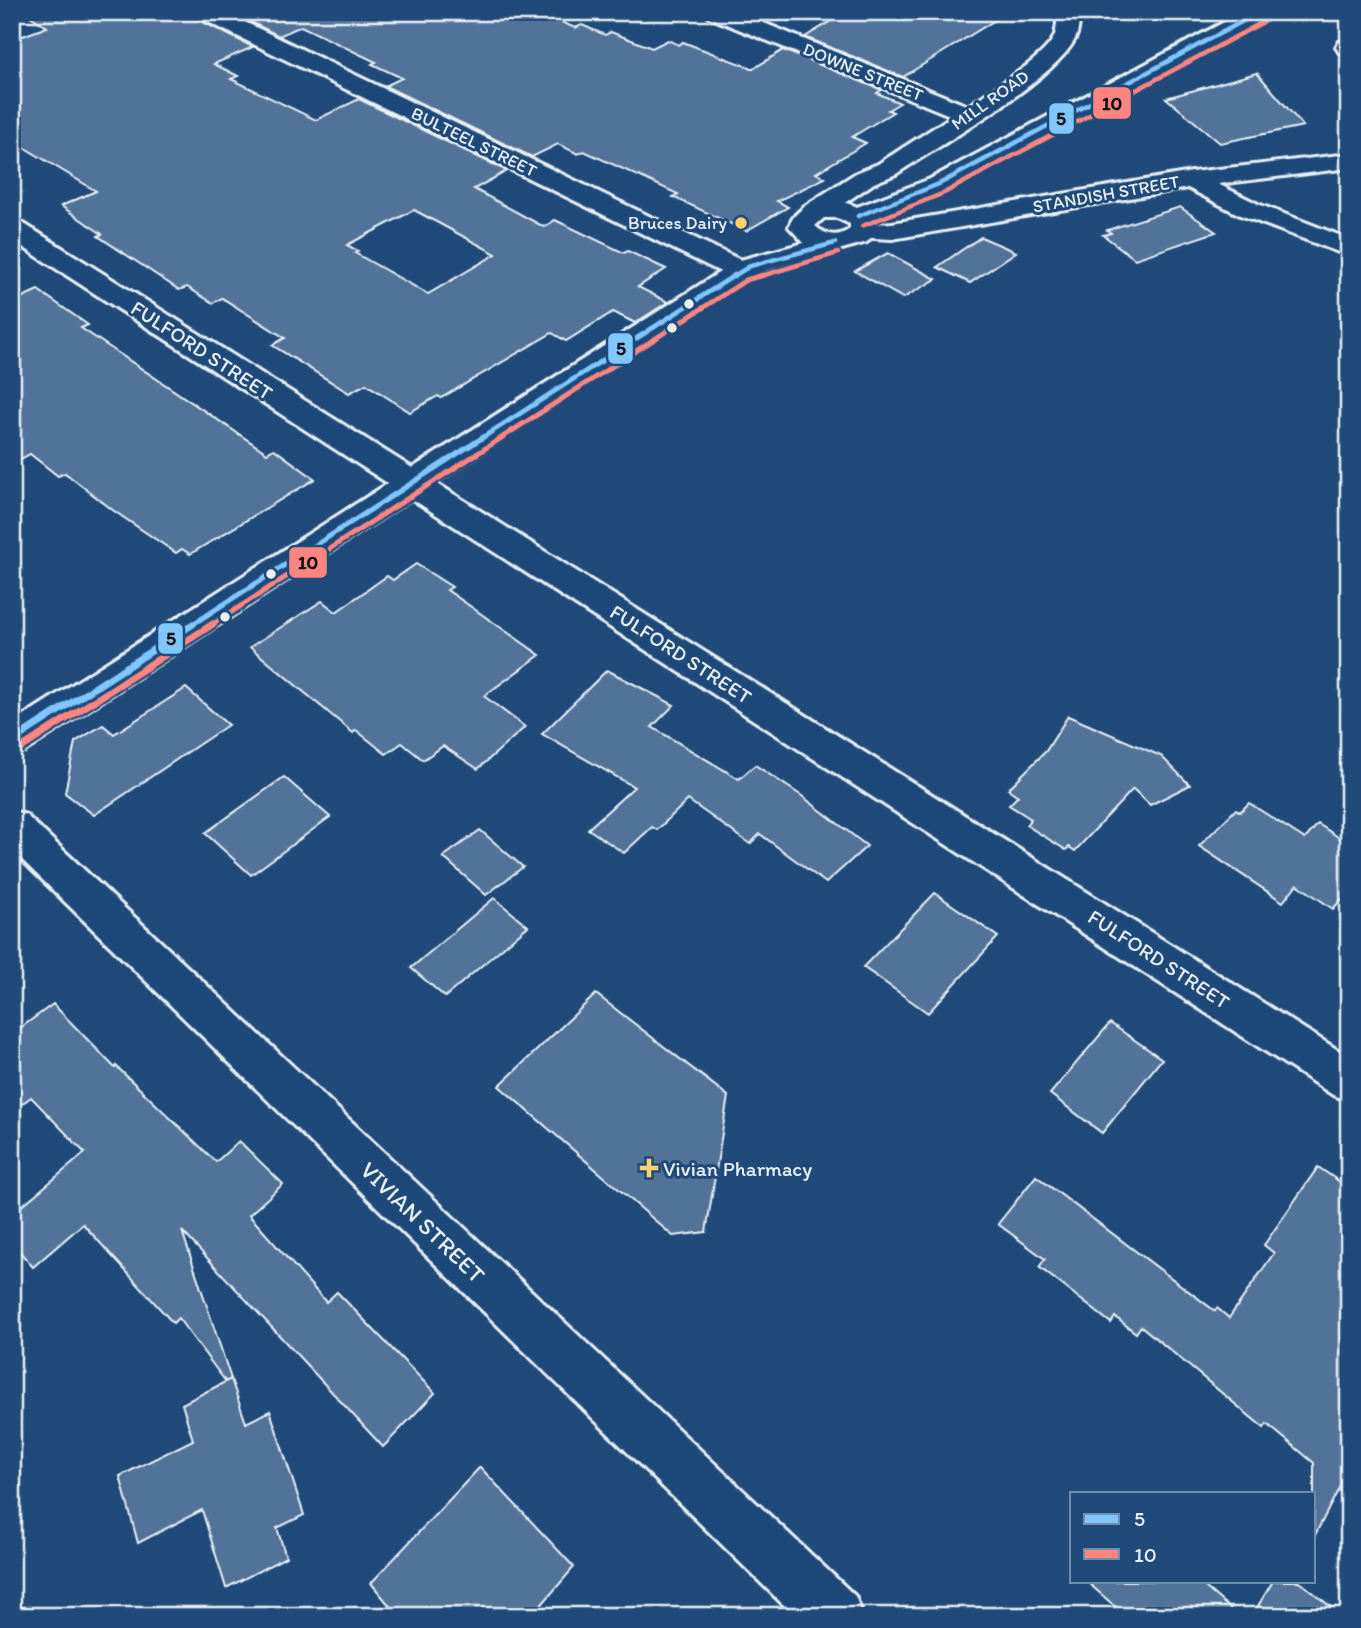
<svg xmlns="http://www.w3.org/2000/svg" width="1361" height="1628" viewBox="0 0 1361 1628" font-family="Itim,sans-serif">
<style>
.building{fill:#517399;stroke:#e8f1f8;stroke-width:2;fill-rule:evenodd}
.lines{fill:none;stroke-linecap:round;stroke-linejoin:round}
.street-casing{stroke:#e8f1f8;stroke-width:6}
.secondary-casing{stroke:#e8f1f8;stroke-width:6}
.primary-casing{stroke:#e8f1f8;stroke-width:6}
.street{fill:#1f4a7a;fill-rule:evenodd}
.secondary{fill:#1f4a7a;fill-rule:evenodd}
.primary{fill:#1f4a7a;fill-rule:evenodd}
.bus-1-far2-casing{stroke:#1f4a7a;stroke-width:8}
.bus-1-far1-casing{stroke:#1f4a7a;stroke-width:10}
.bus-1-casing{stroke:#1f4a7a;stroke-width:12}
.bus-2-far2-casing{stroke:#1f4a7a;stroke-width:8}
.bus-2-far1-casing{stroke:#1f4a7a;stroke-width:10}
.bus-2-casing{stroke:#1f4a7a;stroke-width:12}
.bus-1-far2{stroke:#80c7ff;stroke-width:4.5}
.bus-1-far1{stroke:#80c7ff;stroke-width:5}
.bus-1{stroke:#80c7ff;stroke-width:7}
.bus-2-far2{stroke:#ff8680;stroke-width:4.5}
.bus-2-far1{stroke:#ff8680;stroke-width:5}
.bus-2{stroke:#ff8680;stroke-width:7}
.poi-dot{fill:#ffd166;stroke:#1f4a7a;stroke-width:2.5}
.bus-dot{fill:#e8f1f8;stroke:#1f4a7a;stroke-width:2.5}
.labels{text-anchor:middle;dominant-baseline:central;stroke-width:6;stroke-linejoin:round;paint-order:stroke}
.far-street-label{font-size:18px;fill:#e8f1f8;stroke:#1f4a7a}
.far-poi-label{font-size:18px;fill:#e8f1f8;stroke:#1f4a7a;text-anchor:end}
.street-label{font-size:21px;fill:#e8f1f8;stroke:#1f4a7a}
.poi-label{font-size:21px;fill:#e8f1f8;stroke:#1f4a7a;text-anchor:start}
.near-street-label{font-size:24px;fill:#e8f1f8;stroke:#1f4a7a}
.line-badge{stroke:#1f4a7a;stroke-width:2.5}
.pale-badge-label{font-size:19px;text-anchor:middle;font-weight:bold;fill:#111}
</style>
<rect width="100%" height="100%" fill="#1f4a7a"/>
<filter id="ink" filterUnits="userSpaceOnUse"><feTurbulence type="fractalNoise" baseFrequency=".0143" numOctaves="2"/><feDisplacementMap in="SourceGraphic" scale="14" xChannelSelector="R" yChannelSelector="G"/><feConvolveMatrix kernelMatrix="1 2 1 2 8 2 1 2 1" color-interpolation-filters="sRGB"/></filter>
<g filter="url(#ink)">
<g class="building">
<path d="M24 12H193L197 19 253 47 214 64 238 76 231 79 316 120 359 99 507 171 474 189 544 227 555 220 624 253 628 251 666 269 638 287 668 302 635 323 613 312 566 341 552 333 441 398 438 396 410 412 366 384 349 393 272 345 285 338 222 298 213 303 187 287 179 290 98 236 102 234 61 206 96 191 12 140V40L47 27ZM414 210 496 254 428 294 355 253 358 251 347 245Z"/>
<polygon points="231,12 538,12 575,28 582,25 605,35 611,32 652,48 668,40 679,45 683,42 753,69 783,50 882,90 877,93 900,103 888,110 893,112 852,137 866,143 816,173 825,178 777,201 788,207 746,231 673,197 678,194 584,151 578,154 558,144 532,157 385,86 402,78 372,64 376,62 301,26 279,36"/>
<polygon points="846,12 1008,12 903,77 805,37"/>
<polygon points="1257,73 1303,126 1220,143 1166,98"/>
<polygon points="1180,207 1216,232 1135,259 1103,235 1111,233 1107,230"/>
<polygon points="981,237 1016,252 970,283 937,267"/>
<polygon points="888,253 936,279 903,298 855,271"/>
<polygon points="38,290 88,325 81,328 267,453 274,449 315,479 190,554 182,549 176,553 114,511 65,473 58,476 30,454 12,464 12,302"/>
<polygon points="416,564 452,587 447,590 540,655 484,696 525,727 478,769 443,746 423,760 402,743 386,754 356,730 353,733 250,647 322,601 336,612 387,576 393,580"/>
<polygon points="607,670 674,705 652,727 739,779 755,765 802,796 867,846 826,883 760,834 750,844 688,800 657,830 652,827 624,853 588,829 634,787 542,734"/>
<polygon points="186,688 228,725 94,815 65,793 75,742 103,725 114,734"/>
<polygon points="1068,716 1161,756 1190,785 1150,805 1133,789 1075,851 1069,847 1066,850 1026,825 1031,819 1009,805 1018,796 1008,789 1046,751"/>
<polygon points="284,777 330,817 251,875 205,833"/>
<polygon points="1249,803 1305,839 1318,824 1349,844 1349,891 1333,909 1297,884 1283,902 1199,846 1236,809 1240,812"/>
<polygon points="480,830 523,867 486,895 443,857"/>
<polygon points="935,893 998,937 928,1013 863,967"/>
<polygon points="494,898 528,926 445,997 411,968"/>
<polygon points="596,994 728,1096 706,1232 673,1236 499,1086"/>
<polygon points="53,1004 115,1068 116,1066 216,1162 239,1141 283,1184 249,1215 326,1302 337,1292 435,1393 383,1447 182,1231 231,1379 226,1382 178,1318 173,1323 83,1224 33,1267 12,1243 12,1214 85,1153 31,1097 12,1111 12,1034"/>
<polygon points="1110,1023 1162,1059 1102,1133 1050,1094"/>
<polygon points="1318,1167 1349,1188 1349,1469 1314,1537 1314,1463 1267,1424 1264,1428 1141,1326 1136,1333 1115,1317 1111,1323 1039,1267 1045,1259 998,1224 1036,1176 1215,1311 1217,1308 1229,1318 1274,1253 1264,1245"/>
<polygon points="231,1379 246,1423 270,1411 304,1515 277,1528 286,1557 226,1588 202,1510 138,1543 120,1476 193,1440 182,1404"/>
<polygon points="480,1467 574,1567 532,1616 398,1616 371,1583"/>
<polygon points="1086,1581 1198,1581 1239,1616 1126,1616"/>
<polygon points="1273,1581 1299,1581 1342,1616 1252,1616"/>
</g>
<g class="lines">
<defs>
<g id="street">
<polygon points="195,12 224,12 751,265 755,271 751,277 741,279 731,277 198,17"/>
<path d="M706 12H737L968 106C989 91 1046 58 1055 35 1057 28 1057 19 1058 12H1080C1079 19 1079 27 1077 34 1064 75 935 148 896 174L874 183 821 219 812 221 803 219 799 213 803 207 856 173 878 164 952 116 709 17Z"/>
<polygon points="1349,40 1349,54 1339,52 1336,47 1339,42"/>
<polygon points="1349,154 1349,168 1218,184 1258,204 1349,239 1349,256 1240,215 1188,188 892,239 855,237 851,231 855,225 892,223 1192,172"/>
<polygon points="12,220 21,222 1349,1057 1349,1101 1333,1095 12,240"/>
</g>
<path id="secondary" d="M1243 12H1271L1268 17 948 189 874 219 877 231 867 242 760 272 751 277 25 751 12 755V723L731 265 740 260 804 243 789 227C797 200 835 196 857 207L930 179ZM824 218H837L850 224V229C838 238 827 236 815 226Z"/>
<polygon id="primary" points="12,811 26,815 855,1596 863,1616 795,1616 12,850"/>
</defs>
<use href="#street" class="street-casing"/>
<use href="#secondary" class="secondary-casing"/>
<use href="#primary" class="primary-casing"/>
<use href="#street" class="street"/>
<use href="#secondary" class="secondary"/>
<use href="#primary" class="primary"/>
<defs>
<g id="bus-1-far2">
<polyline points="858,216 939,184 1260,12"/>
<polyline points="732,277 750,266 835,243"/>
</g>
<polyline id="bus-1-far1" points="190,626 735,275"/>
<polyline id="bus-1" points="12,741 193,624"/>
<g id="bus-2-far2">
<polyline points="862,226 944,193 1265,21"/>
<polyline points="758,277 838,253"/>
</g>
<polyline id="bus-2-far1" points="210,626 746,280 763,275"/>
<polyline id="bus-2" points="18,750 213,624"/>
</defs>
<use href="#bus-1-far2" class="bus-1-far2-casing"/>
<use href="#bus-1-far1" class="bus-1-far1-casing"/>
<use href="#bus-1" class="bus-1-casing"/>
<use href="#bus-2-far2" class="bus-2-far2-casing"/>
<use href="#bus-2-far1" class="bus-2-far1-casing"/>
<use href="#bus-2" class="bus-2-casing"/>
<use href="#bus-1-far2" class="bus-1-far2"/>
<use href="#bus-1-far1" class="bus-1-far1"/>
<use href="#bus-1" class="bus-1"/>
<use href="#bus-2-far2" class="bus-2-far2"/>
<use href="#bus-2-far1" class="bus-2-far1"/>
<use href="#bus-2" class="bus-2"/>
</g>
</g>
<g class="poi-dot">
<circle cx="741" cy="223" r="7"/>
<path d="M645.5 1157.5h7v7h7v7h-7v7h-7v-7h-7v-7h7z"/>
</g>
<g class="bus-dot">
<circle cx="689" cy="304" r="6"/>
<circle cx="672" cy="328" r="6"/>
<circle cx="271" cy="574" r="6"/>
<circle cx="225" cy="617" r="6"/>
</g>
<g class="labels">
<g class="far-street-label">
<text transform="translate(863 72) rotate(22)">DOWNE STREET</text>
<text transform="translate(990 100) rotate(-35)">MILL ROAD</text>
<text transform="translate(474 142) rotate(26)">BULTEEL STREET</text>
<text transform="translate(1106 194) rotate(-10)">STANDISH STREET</text>
</g>
<g class="far-poi-label">
<text x="727" y="223">Bruces Dairy</text>
</g>
<g class="street-label">
<text transform="translate(202 350) rotate(33)">FULFORD STREET</text>
<text transform="translate(681 654) rotate(33)">FULFORD STREET</text>
<text transform="translate(1159 959) rotate(33)">FULFORD STREET</text>
</g>
<g class="poi-label">
<text x="663" y="1168">Vivian Pharmacy</text>
</g>
<g class="near-street-label">
<text transform="translate(423 1222) rotate(44)">VIVIAN STREET</text>
</g>
</g>
<g class="line-badge">
<rect x="1092" y="86" width="40" height="34" rx="7" fill="#ff8680"/>
<rect x="1048" y="102" width="27" height="33" rx="7" fill="#80c7ff"/>
<rect x="607" y="332" width="27" height="33" rx="7" fill="#80c7ff"/>
<rect x="288" y="546" width="40" height="33" rx="7" fill="#ff8680"/>
<rect x="157" y="622" width="27" height="33" rx="7" fill="#80c7ff"/>
</g>
<g class="pale-badge-label">
<text x="1112" y="110">10</text>
<text x="1061" y="125">5</text>
<text x="621" y="355">5</text>
<text x="308" y="569">10</text>
<text x="171" y="645">5</text>
</g>
<rect width="1361" height="1628" fill="none" stroke="#1f4a7a" stroke-width="42"/>
<rect x="21" y="21" width="1319" height="1586" fill="none" stroke="#e8f1f8" stroke-width="2.5" filter="url(#ink)"/>
<rect x="1070" y="1492" width="245" height="91" fill="#1f4a7a" stroke="#6f8dac" stroke-width="2"/>
<rect x="1084" y="1514" width="35" height="10" fill="#80c7ff" stroke="#6f8dac" stroke-width="2"/>
<text x="1134" y="1526" font-size="21" fill="#e8f1f8">5</text>
<rect x="1084" y="1549" width="35" height="10" fill="#ff8680" stroke="#6f8dac" stroke-width="2"/>
<text x="1134" y="1562" font-size="21" fill="#e8f1f8">10</text>
</svg>
